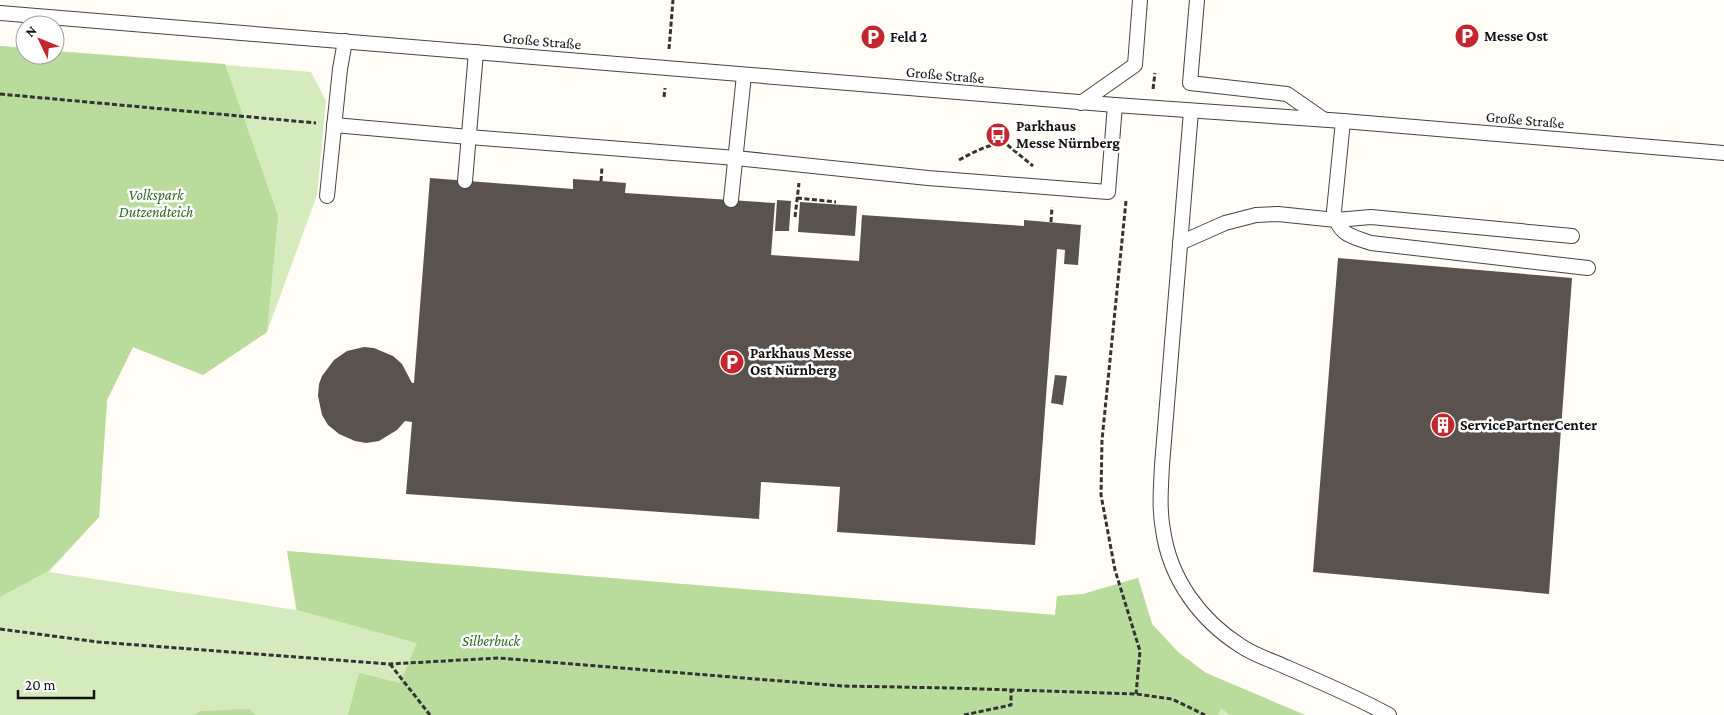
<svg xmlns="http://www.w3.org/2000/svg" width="1724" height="715" viewBox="0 0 1724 715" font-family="'Crimson Pro',serif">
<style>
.green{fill:#d5ebbd}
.forest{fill:#b9dc9c}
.building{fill:#5a524d}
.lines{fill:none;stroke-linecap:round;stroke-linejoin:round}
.lane-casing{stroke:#444;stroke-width:16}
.path{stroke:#333;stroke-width:3;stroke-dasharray:5 2.5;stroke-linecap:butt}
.lane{stroke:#fff;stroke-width:14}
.labels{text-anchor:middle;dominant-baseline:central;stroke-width:5;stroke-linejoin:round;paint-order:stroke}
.poi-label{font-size:15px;font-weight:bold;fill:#111;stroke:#fff;text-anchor:start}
.street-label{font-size:15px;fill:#111;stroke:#fff}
.park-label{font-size:15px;font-style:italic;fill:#2f6b1f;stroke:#fff}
</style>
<rect width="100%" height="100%" fill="#fffdf5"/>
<polygon class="green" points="0,46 25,48 25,55 55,55 55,51 311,72 326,101 317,195 267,332 203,375 133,347 107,400 99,517 49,572 296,610 287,551 1055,615 1057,596 1083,594 1138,578 1152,624 1178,652 1206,673 1305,715 0,715"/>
<g class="forest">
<polygon points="0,46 25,48 25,55 55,55 55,51 225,64 278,216 267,332 203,375 133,347 107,400 99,517 48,571 0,597"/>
<polygon points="287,551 1055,615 1057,596 1083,594 1138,578 1152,624 1178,652 1206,673 1305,715 1230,715 1221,708 1218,715 348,715 359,673 400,683 417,643 297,610"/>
<polygon points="249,709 256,715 194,715 200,711"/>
</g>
<g class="building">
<polygon points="430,178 573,189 573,179 601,181 626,183 625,193 775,203 771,255 859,261 862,215 1024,226 1024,220 1081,225 1078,265 1064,264 1065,250 1057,249 1035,545 837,532 840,487 761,482 759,519 406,494 412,422 405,421 397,430 379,441 366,443 355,441 339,434 328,425 322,415 318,396 319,384 322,376 334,360 347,351 364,347 374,348 393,356 402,364 412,383 414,383"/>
<polygon points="777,200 791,201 789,231 775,231"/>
<polygon points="800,202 857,206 855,236 798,232"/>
<polygon points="1338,258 1572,278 1549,594 1313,572"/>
<polygon points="1055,375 1067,376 1063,405 1051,403"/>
</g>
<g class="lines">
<defs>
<g id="lane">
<polyline points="1197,0 1190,83 1287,94 1323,119"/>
<polyline points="0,13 1115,105 1343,121 1724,153"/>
<polyline points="1081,103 1135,65 1140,0"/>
<path d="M1191 111 1162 465C1161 487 1159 508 1163 530 1170 579 1200 620 1241 646 1254 655 1271 660 1286 667 1321 682 1356 697 1389 715"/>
<path d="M1343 121 1334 211C1338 235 1351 236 1371 243L1588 268"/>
<polyline points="334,125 469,137 736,158 928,178 1108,192 1115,105"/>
<polyline points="465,181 476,52"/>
<polyline points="327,196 340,69 345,41"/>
<polyline points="731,200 744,75"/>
<polyline points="1180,243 1225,223 1256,215 1278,214 1336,220 1371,217 1572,236"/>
</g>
</defs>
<use href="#lane" class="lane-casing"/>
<g class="path">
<polyline points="669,49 673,0"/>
<polyline points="1153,89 1155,73"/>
<polyline points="0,94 316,123"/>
<polyline points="664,97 665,88"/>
<path d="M959 160C974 152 988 144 1005 143L1033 166"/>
<polyline points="601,181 602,167"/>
<polyline points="797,198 836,202"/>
<polyline points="1126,201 1102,440 1101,495 1115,570 1140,651 1136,694"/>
<polyline points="795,217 799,183"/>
<polyline points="1051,222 1052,207"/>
<polyline points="0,629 98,642 389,664 499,658 842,686 951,688 1136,694 1172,699 1205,715"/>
<polyline points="390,664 430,715"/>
<polyline points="964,715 1011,705 1011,689"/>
</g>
<use href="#lane" class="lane"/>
</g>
<defs>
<symbol id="parking-disc" viewBox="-11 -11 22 22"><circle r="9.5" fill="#c4262e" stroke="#fff"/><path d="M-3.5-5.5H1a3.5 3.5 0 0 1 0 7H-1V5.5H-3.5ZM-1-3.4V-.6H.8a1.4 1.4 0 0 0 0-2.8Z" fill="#fff"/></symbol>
<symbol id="bus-disc" viewBox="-11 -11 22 22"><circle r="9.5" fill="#c4262e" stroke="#fff"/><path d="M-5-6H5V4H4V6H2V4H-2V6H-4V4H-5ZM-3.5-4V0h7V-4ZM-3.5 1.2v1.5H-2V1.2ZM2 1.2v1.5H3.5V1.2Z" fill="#fff"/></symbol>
<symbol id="building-disc" viewBox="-11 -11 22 22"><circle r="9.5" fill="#c4262e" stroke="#fff"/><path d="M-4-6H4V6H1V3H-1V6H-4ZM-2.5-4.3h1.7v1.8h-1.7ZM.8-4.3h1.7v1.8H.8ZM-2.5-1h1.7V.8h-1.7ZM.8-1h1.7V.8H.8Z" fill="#fff"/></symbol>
</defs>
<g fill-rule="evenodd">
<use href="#parking-disc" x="1453" y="22" width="28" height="28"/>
<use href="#parking-disc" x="859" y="23" width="28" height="28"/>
<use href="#bus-disc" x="984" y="121" width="28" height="28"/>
<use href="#parking-disc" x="718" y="348" width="28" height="28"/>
<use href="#building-disc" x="1429" y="411" width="28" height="28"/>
</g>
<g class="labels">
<g class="poi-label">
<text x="1484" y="36">Messe Ost</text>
<text x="890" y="37">Feld 2</text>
<text x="1016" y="126">Parkhaus<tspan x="1016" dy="17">Messe Nürnberg</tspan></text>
<text x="750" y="353">Parkhaus Messe<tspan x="750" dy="17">Ost Nürnberg</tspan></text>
<text x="1460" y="425">ServicePartnerCenter</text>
</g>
<g class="street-label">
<text transform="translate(542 41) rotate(5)">Große Straße</text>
<text transform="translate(945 75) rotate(5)">Große Straße</text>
<text transform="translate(1525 120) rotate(5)">Große Straße</text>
</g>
<g class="park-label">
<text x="156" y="195">Volkspark<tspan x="156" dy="17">Dutzendteich</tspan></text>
<text x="491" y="641">Silberbuck</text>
</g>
</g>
<g transform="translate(40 40) rotate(313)"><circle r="24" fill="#ffffff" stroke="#a0a0a0"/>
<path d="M0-4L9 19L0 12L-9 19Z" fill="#c4262e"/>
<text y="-8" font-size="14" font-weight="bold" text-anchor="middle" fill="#111111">N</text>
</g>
<path d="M18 690v8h76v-8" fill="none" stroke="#111111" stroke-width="2.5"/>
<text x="25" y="690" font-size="15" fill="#111111" stroke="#ffffff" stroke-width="4" paint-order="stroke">20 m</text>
</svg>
